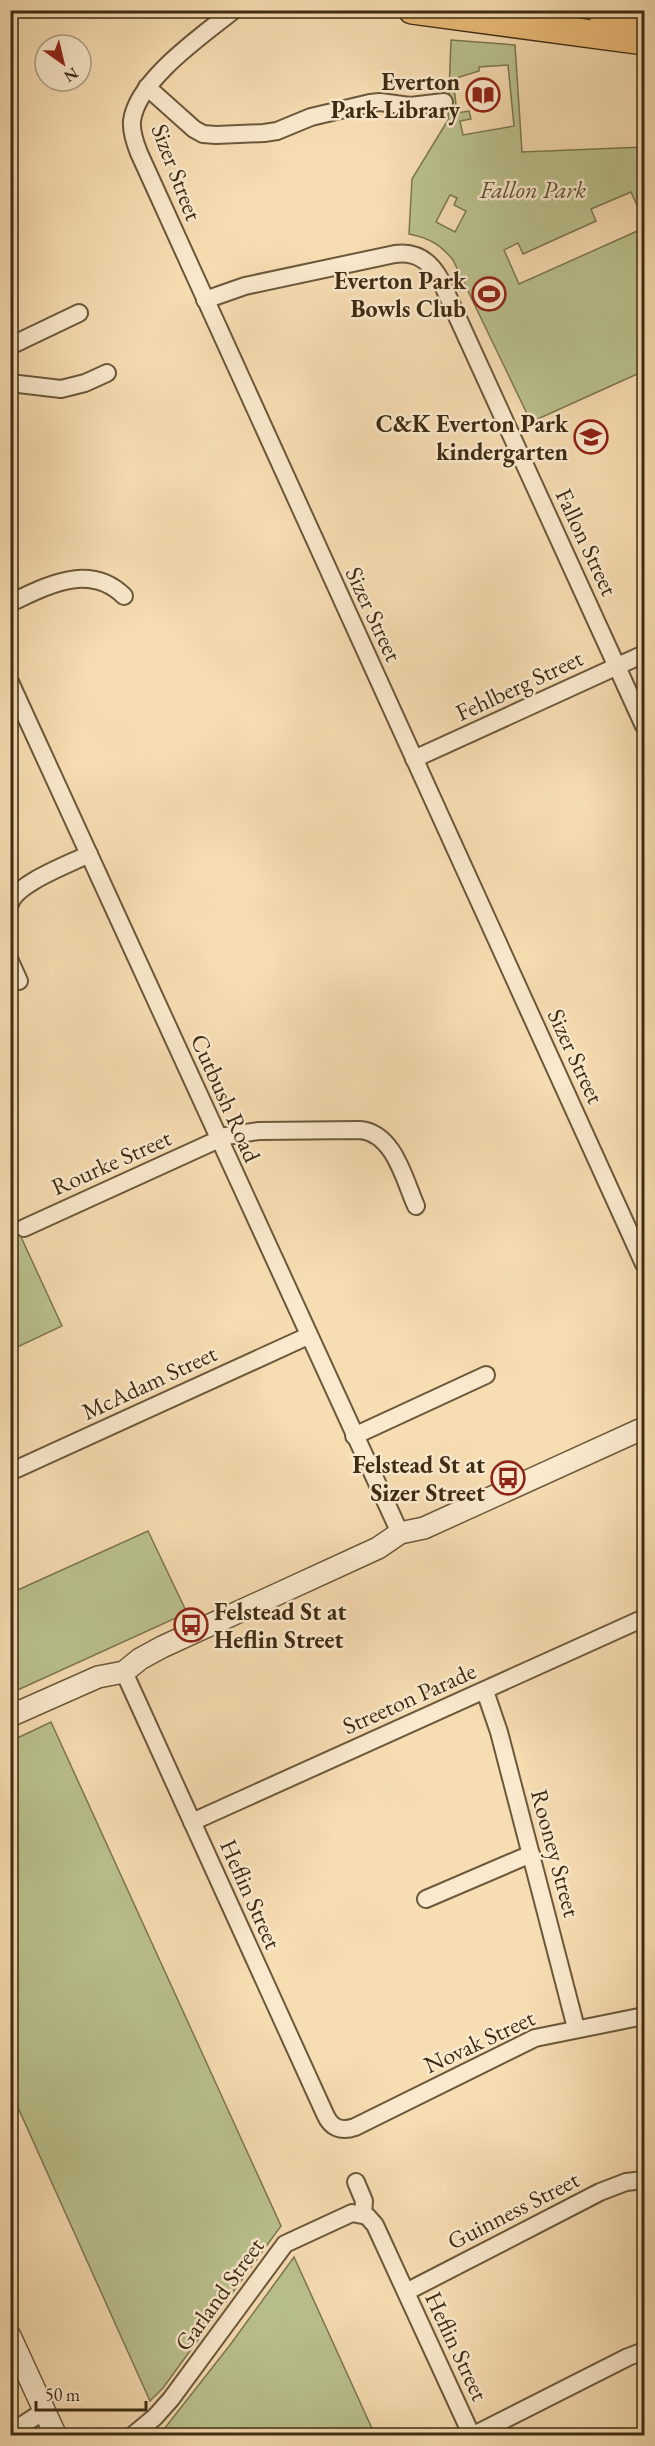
<svg xmlns="http://www.w3.org/2000/svg" width="655" height="2446" viewBox="0 0 655 2446" font-family="'EB Garamond',serif">
<style>
.green{fill:#bac28e;stroke:#7c7650;stroke-width:1.5;fill-rule:evenodd}
.lines{fill:none;stroke-linecap:round;stroke-linejoin:round}
.minor-casing{stroke:#6c583b;stroke-width:20}
.tertiary-casing{stroke:#6c583b;stroke-width:24}
.trunk-casing{stroke:#3e2b13;stroke-width:30}
.minor{stroke:#fae9cd;stroke-width:16}
.tertiary{stroke:#fae9cd;stroke-width:21}
.trunk{stroke:#ecbe79;stroke-width:27}
.labels{text-anchor:middle;dominant-baseline:central;stroke-width:5;stroke-linejoin:round;paint-order:stroke}
.poi-label{font-size:24px;font-weight:bold;fill:#3e2b13;stroke:#fae9cd;text-anchor:end}
.street-label{font-size:24px;fill:#3e2b13;stroke:#fae9cd}
.park-label{font-size:24px;font-style:italic;fill:#5d5132;stroke:#fae9cd}
</style>
<rect width="100%" height="100%" fill="#f7ddb2"/>
<filter id="stains"><feTurbulence type="fractalNoise" baseFrequency=".00333" numOctaves="4"/><feColorMatrix values="0 0 0 0 .2 0 0 0 0 .09 0 0 0 0 .02 0 0 0 .5 -.17"/></filter>
<radialGradient id="worn" r=".72"><stop offset=".6" stop-color="#630" stop-opacity="0"/><stop offset="1" stop-color="#630" stop-opacity=".3"/></radialGradient>
<g class="green">
<path d="M451 40 515 45 522 152 644 147V221L631 192 591 209 596 221 523 254 518 243 504 250 519 284 644 228V371L531 422 453 260C440 244 429 238 409 234L412 179 448 120ZM508 65 514 126 463 135 460 121 471 119 469 111 457 113 453 79 479 71V67ZM450 195 457 198 454 205 466 211 455 232 436 222Z"/>
<polygon points="10,1213 62,1326 11,1350 10,1350"/>
<polygon points="148,1531 187,1613 11,1693 11,1593"/>
<polygon points="51,1722 281,2226 163,2388 150,2401 11,2092 11,1741"/>
<polygon points="294,2257 375,2435 167,2435 164,2429 230,2345"/>
</g>
<g class="lines">
<defs>
<g id="minor">
<path d="M234 10C203 35 137 80 132 121 131 132 135 143 139 153L644 1264"/>
<polyline points="147,87 194,129 203,134 216,135 264,133 277,131 311,117 370,103 380,102 410,106 444,102"/>
<path d="M205 300 245 286 395 254C416 251 430 261 440 279L644 726"/>
<polyline points="10,346 79,313"/>
<polyline points="10,383 61,389 85,383 107,373"/>
<path d="M10 603C47 586 89 562 124 596"/>
<polyline points="10,682 400,1533"/>
<polyline points="414,759 644,654"/>
<path d="M10 904C16 883 70 864 89 854"/>
<polyline points="10,961 19,981"/>
<path d="M24 1228 226 1136 259 1131 360 1130C394 1133 404 1179 416 1206"/>
<polyline points="354,1436 486,1375"/>
<polyline points="10,1472 308,1336"/>
<path d="M124 1672 325 2114C331 2128 341 2132 355 2127L535 2038 644 2016"/>
<polyline points="485,1691 499,1732 576,2028"/>
<polyline points="192,1822 644,1618"/>
<polyline points="426,1899 531,1854"/>
<polyline points="356,2182 364,2201 363,2214"/>
<polyline points="406,2292 600,2192 626,2182 644,2180"/>
<polyline points="10,2433 44,2411"/>
<polyline points="132,2436 155,2417 171,2399 285,2244 352,2213 367,2216 375,2225 472,2436"/>
<polyline points="472,2436 628,2357 644,2351"/>
</g>
<g id="tertiary">
<polyline points="10,1716 98,1677 124,1672 140,1659 162,1647 378,1548 400,1533 424,1528 644,1428"/>
<polyline points="10,2336 56,2436"/>
</g>
<g id="trunk">
<polyline points="412,10 644,41"/>
<polyline points="600,10 644,15"/>
</g>
</defs>
<use href="#minor" class="minor-casing"/>
<use href="#tertiary" class="tertiary-casing"/>
<use href="#trunk" class="trunk-casing"/>
<use href="#minor" class="minor"/>
<use href="#tertiary" class="tertiary"/>
<use href="#trunk" class="trunk"/>
</g>
<defs>
<symbol id="library-ring" viewBox="-11 -11 22 22"><circle r="9.5" fill="#fae9cd" stroke="#8f2418" stroke-width="1.5"/><path d="M-6-4Q-3-5.5-.7-3.5V5Q-3 3-6 4ZM6-4Q3-5.5 .7-3.5V5Q3 3 6 4Z" fill="#8f2418"/></symbol>
<symbol id="stadium-ring" viewBox="-11 -11 22 22"><circle r="9.5" fill="#fae9cd" stroke="#8f2418" stroke-width="1.5"/><path d="M0-5a6.5 5 0 1 0 0 10a6.5 5 0 1 0 0-10ZM-3.5-1.8h7v3.6h-7Z" fill="#8f2418"/></symbol>
<symbol id="school-ring" viewBox="-11 -11 22 22"><circle r="9.5" fill="#fae9cd" stroke="#8f2418" stroke-width="1.5"/><path d="M0-5L7-2L0 1L-7-2ZM-4 1L0 2.5L4 1V4Q0 6-4 4Z" fill="#8f2418"/></symbol>
<symbol id="bus-ring" viewBox="-11 -11 22 22"><circle r="9.5" fill="#fae9cd" stroke="#8f2418" stroke-width="1.5"/><path d="M-5-6H5V4H4V6H2V4H-2V6H-4V4H-5ZM-3.5-4V0h7V-4ZM-3.5 1.2v1.5H-2V1.2ZM2 1.2v1.5H3.5V1.2Z" fill="#8f2418"/></symbol>
</defs>
<g fill-rule="evenodd">
<use href="#library-ring" x="464" y="76" width="38" height="38"/>
<use href="#stadium-ring" x="470" y="275" width="38" height="38"/>
<use href="#school-ring" x="572" y="418" width="38" height="38"/>
<use href="#bus-ring" x="489" y="1459" width="38" height="38"/>
<use href="#bus-ring" x="172" y="1606" width="38" height="38"/>
</g>
<g class="labels">
<g class="poi-label">
<text x="460" y="81">Everton<tspan x="460" dy="28">Park Library</tspan></text>
<text x="466" y="280">Everton Park<tspan x="466" dy="28">Bowls Club</tspan></text>
<text x="568" y="423">C&amp;K Everton Park<tspan x="568" dy="28">kindergarten</tspan></text>
<text x="485" y="1464">Felstead St at<tspan x="485" dy="28">Sizer Street</tspan></text>
<text x="214" y="1611" text-anchor="start">Felstead St at<tspan x="214" dy="28">Heflin Street</tspan></text>
</g>
<g class="street-label">
<text transform="translate(177 172) rotate(69)">Sizer Street</text>
<text transform="translate(587 542) rotate(65)">Fallon Street</text>
<text transform="translate(374 614) rotate(65)">Sizer Street</text>
<text transform="translate(519 685) rotate(-25)">Fehlberg Street</text>
<text transform="translate(576 1056) rotate(65)">Sizer Street</text>
<text transform="translate(226 1098) rotate(66)">Cutbush Road</text>
<text transform="translate(111 1162) rotate(-24)">Rourke Street</text>
<text transform="translate(149 1382) rotate(-25)">McAdam Street</text>
<text transform="translate(409 1698) rotate(-24)">Streeton Parade</text>
<text transform="translate(556 1853) rotate(75)">Rooney Street</text>
<text transform="translate(251 1894) rotate(66)">Heflin Street</text>
<text transform="translate(479 2041) rotate(-25)">Novak Street</text>
<text transform="translate(513 2210) rotate(-27)">Guinness Street</text>
<text transform="translate(219 2294) rotate(-54)">Garland Street</text>
<text transform="translate(457 2346) rotate(65)">Heflin Street</text>
</g>
<g class="park-label">
<text x="533" y="189">Fallon Park</text>
</g>
</g>
<rect width="655" height="2446" fill="none" stroke="#f7ddb2" stroke-width="36"/>
<rect x="12" y="12" width="631" height="2422" fill="none" stroke="#3e2b13" stroke-width="3"/>
<rect x="18" y="18" width="619" height="2410" fill="none" stroke="#3e2b13" stroke-width="1.5"/>
<g transform="translate(63 63) rotate(146)"><circle r="28" fill="#fae9cd" stroke="#af9d83" stroke-width="1.5"/>
<path d="M0-4.5L10 22L0 15L-10 22Z" fill="#8f2418"/>
<text y="-9" font-size="16" font-weight="bold" text-anchor="middle" fill="#3e2b13">N</text>
</g>
<path d="M36 2401v9h110v-9" fill="none" stroke="#3e2b13" stroke-width="3"/>
<text x="45" y="2401" font-size="18" fill="#3e2b13" stroke="#fae9cd" stroke-width="4.5" paint-order="stroke">50 m</text>
<rect width="100%" height="100%" filter="url(#stains)"/>
<rect width="100%" height="100%" fill="url(#worn)"/>
</svg>
